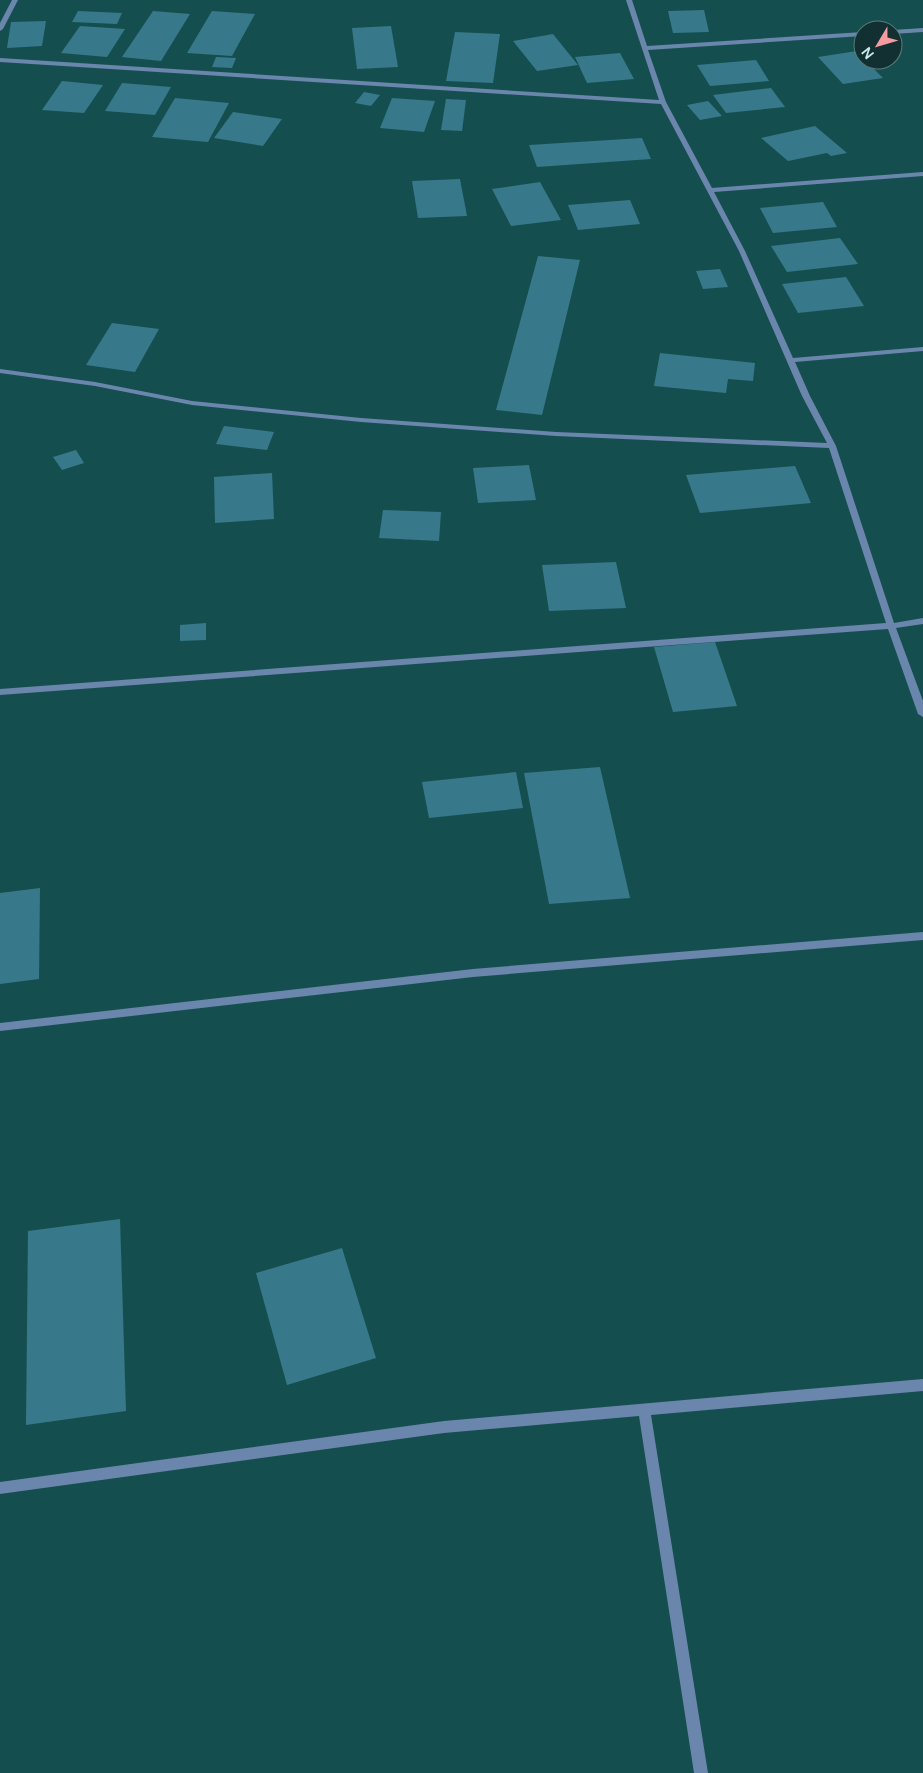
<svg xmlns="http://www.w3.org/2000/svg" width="923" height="1773" viewBox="0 0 923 1773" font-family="Manrope,sans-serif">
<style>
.building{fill:#37798a}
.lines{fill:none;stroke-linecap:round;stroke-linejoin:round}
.street{fill:#6b86ac;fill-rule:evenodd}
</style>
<rect width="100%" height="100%" fill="#154e4f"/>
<g class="building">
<polygon points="704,10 709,32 673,33 668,11"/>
<polygon points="78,11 122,13 117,24 72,22"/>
<polygon points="153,11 190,14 161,61 122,57"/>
<polygon points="212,11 255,14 232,56 187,53"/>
<polygon points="46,21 42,46 7,48 11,22"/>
<polygon points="80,26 125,29 107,57 61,53"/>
<polygon points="391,26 398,67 357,69 352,28"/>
<polygon points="455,32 500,34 493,83 446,81"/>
<polygon points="553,34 578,65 537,71 513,41"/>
<polygon points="857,51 863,60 865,60 883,78 843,84 818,57"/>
<polygon points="620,53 634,79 587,83 575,57"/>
<polygon points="216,57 236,58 232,68 212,67"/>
<polygon points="756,60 769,81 710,86 697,65"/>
<polygon points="62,81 103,85 84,113 42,110"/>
<polygon points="122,83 171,87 155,115 105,111"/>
<polygon points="771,88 785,107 726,113 713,95"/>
<polygon points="364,92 380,95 371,106 355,103"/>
<polygon points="175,98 229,103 208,142 152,137"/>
<polygon points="392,98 435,101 424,132 380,128"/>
<polygon points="446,99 466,100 462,131 441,130"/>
<polygon points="708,101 722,116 700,120 687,105"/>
<polygon points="233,112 282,119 263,146 214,138"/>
<polygon points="815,126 847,153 831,156 827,153 788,161 761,138"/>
<polygon points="642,138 651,159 537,167 529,145"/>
<polygon points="460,179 467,216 418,218 412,181"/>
<polygon points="540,182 561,220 511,226 492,189"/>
<polygon points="630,200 640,224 578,230 568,205"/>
<polygon points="823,202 837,227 773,233 760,208"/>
<polygon points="840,238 858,264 787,272 771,246"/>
<polygon points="538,256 580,260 542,415 496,410"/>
<polygon points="720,269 728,287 703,289 696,271"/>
<polygon points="846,277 864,306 798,313 782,284"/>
<polygon points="112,323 159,329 135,372 86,365"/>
<polygon points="660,353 755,363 753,381 728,379 726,393 654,386"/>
<polygon points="224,426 274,432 267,450 216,444"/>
<polygon points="76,450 84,463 62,470 53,457"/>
<polygon points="529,465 536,500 478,503 473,468"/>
<polygon points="795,466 811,503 700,513 686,475"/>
<polygon points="272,473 274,519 215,523 214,477"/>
<polygon points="383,510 441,512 439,541 379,538"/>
<polygon points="616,562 626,608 549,611 542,565"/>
<polygon points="206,623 206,640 180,641 180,625"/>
<polygon points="715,642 737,706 673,712 654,647"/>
<polygon points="600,767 630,898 549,904 524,773"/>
<polygon points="516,772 523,808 429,818 422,782"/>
<polygon points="40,888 39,979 0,984 0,893"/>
<polygon points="120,1219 126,1411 26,1425 28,1231"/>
<polygon points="342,1248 376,1358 287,1385 256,1273"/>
</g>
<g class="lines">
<g class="street">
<polygon points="12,0 18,0 3,29 0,31 0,23"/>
<polygon points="626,0 632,0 647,46 863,32 863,36 648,50 666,102 712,188 923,172 923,176 714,192 745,251 793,358 923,347 923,351 795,362 810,396 836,446 894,623 923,618 923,624 896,628 923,701 923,717 918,714 888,629 0,695 0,689 886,623 829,448 556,436 361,422 192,405 95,386 0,373 0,369 95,382 192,401 361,418 556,432 827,443 802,396 739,251 661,104 0,62 0,58 659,100"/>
<polygon points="923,28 923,32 893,34 893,30"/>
<polygon points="923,932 923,940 473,977 0,1031 0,1023 473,969"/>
<polygon points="923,1379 923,1391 651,1415 708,1773 694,1773 639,1416 444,1433 0,1494 0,1482 444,1421"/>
</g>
</g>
<g transform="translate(878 45) rotate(232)"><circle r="24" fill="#123031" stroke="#5c7c7c"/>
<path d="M0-4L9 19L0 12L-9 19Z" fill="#f59b9f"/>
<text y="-8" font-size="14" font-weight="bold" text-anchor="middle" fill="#cbeded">N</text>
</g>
</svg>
